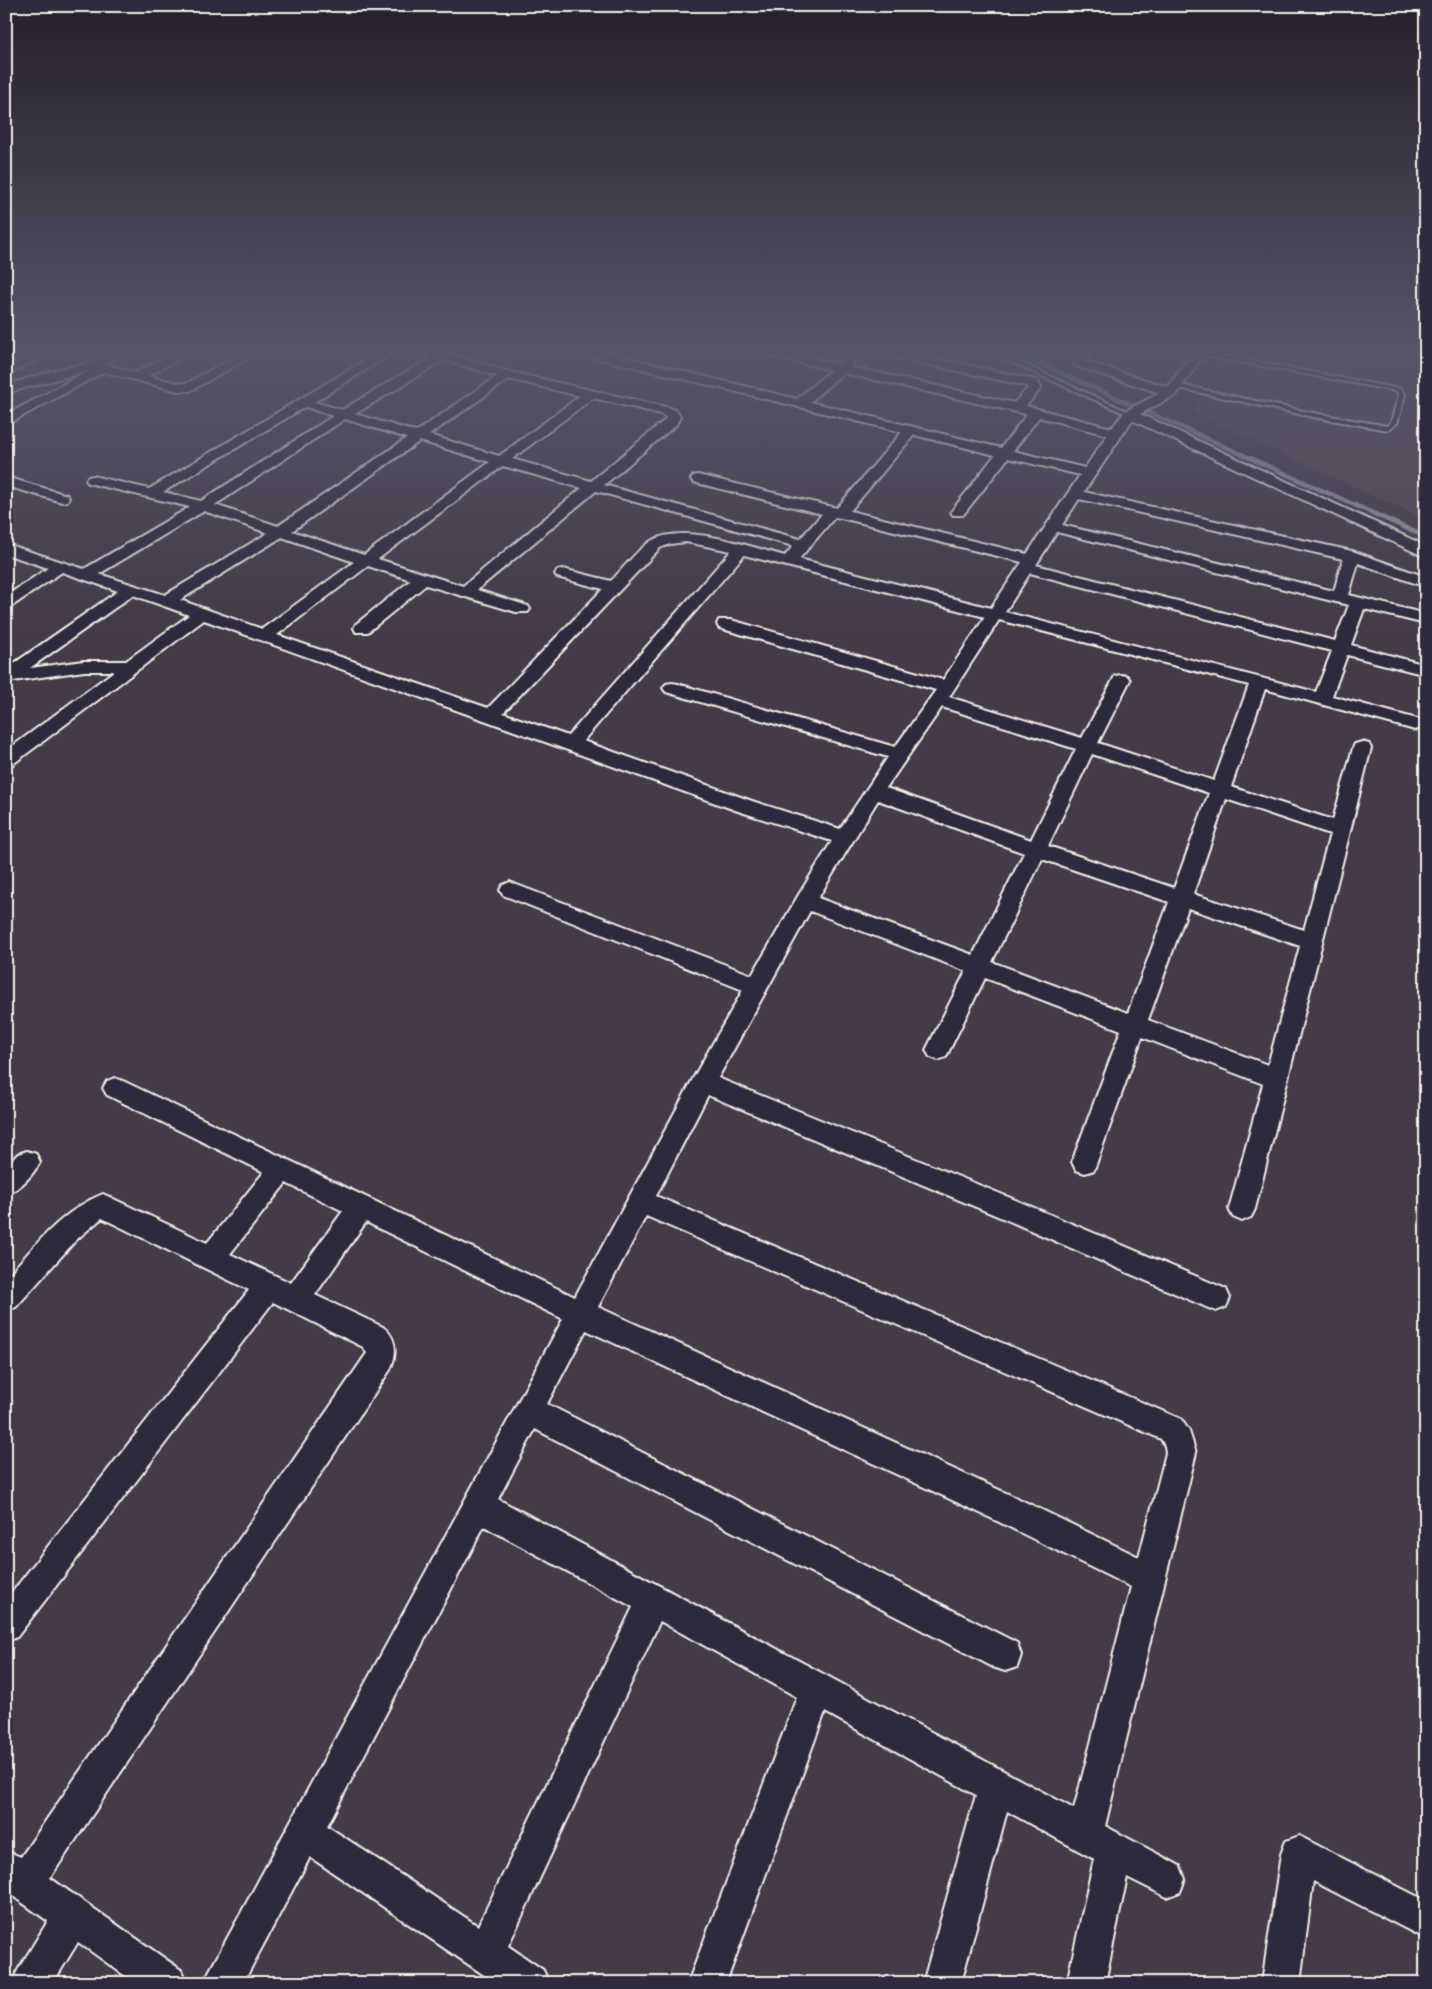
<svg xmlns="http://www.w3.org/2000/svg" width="1432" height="1989" viewBox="0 0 1432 1989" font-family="'Gochi Hand',sans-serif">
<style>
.built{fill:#524550}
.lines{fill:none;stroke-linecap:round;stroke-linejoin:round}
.stream{stroke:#939fa8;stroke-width:4.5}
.lane-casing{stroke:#f4f1e8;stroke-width:4}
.street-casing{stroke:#f4f1e8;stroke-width:4}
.lane{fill:#2f2a3d;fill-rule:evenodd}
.street{fill:#2f2a3d;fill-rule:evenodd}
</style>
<rect width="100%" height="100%" fill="#443a48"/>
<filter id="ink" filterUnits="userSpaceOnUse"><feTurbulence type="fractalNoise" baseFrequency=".02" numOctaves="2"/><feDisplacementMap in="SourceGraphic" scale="10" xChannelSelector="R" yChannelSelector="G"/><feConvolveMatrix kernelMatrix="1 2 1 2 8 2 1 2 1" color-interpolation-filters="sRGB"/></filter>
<g filter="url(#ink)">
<polygon class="built" points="1224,348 1426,348 1426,520 1193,413"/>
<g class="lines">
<polyline class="stream" points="1005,348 1426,537"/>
<defs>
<g id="lane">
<polygon points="980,348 988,348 1133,414 1128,415"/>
<polygon points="1199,351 1400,389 1405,395 1397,423 1388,430 1308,416 1174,387 1174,385 1176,384 1308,412 1387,426 1391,422 1399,395 1396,391 1197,354 1197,352"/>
</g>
<g id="street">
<polygon points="42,348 58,348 6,376 6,367"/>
<polygon points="114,348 128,348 106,364 135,373 182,348 197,348 148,376 178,383 187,383 251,348 266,348 190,391 178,391 104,372 6,425 6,415 88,371 6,393 6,385 60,369 93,362"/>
<path d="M386 348H401L314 402 342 410 432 357 411 351 409 348H429L510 372 670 408 677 411 680 417 676 425 604 485 800 539 822 514 693 482 691 479 693 476 698 475 837 508 902 432 568 351 566 348H588L797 399 831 370 747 351 745 348H768L838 364 848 358 854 362 850 367 1014 403 1028 388 1027 386 870 352 864 348H887L1037 380 1041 388 1026 406 1112 428 1125 411 1160 393 1076 366 1074 363 1081 348H1093L1087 362H1088L1168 387 1196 348H1208L1176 395 1140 414 1426 546V557L1421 555 1132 420 1084 492 1352 551 1426 577V587L1358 563 1349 595 1426 614V624L1364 609 1351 645 1426 665V675L1347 655 1332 696 1421 720 1424 724 1421 728 1415 730 1265 689 1231 787 1333 820 1353 748 1355 744 1362 742 1369 744 1371 748 1255 1209 1251 1217 1242 1221 1233 1217 1229 1209 1263 1084 1142 1037 1094 1170 1085 1173 1076 1170 1072 1162 1121 1030 985 978 946 1057 938 1060 930 1057 926 1050 966 971 810 911 718 1078 1025 1204 1226 1289 1230 1298 1226 1307 1216 1311 1206 1307 1007 1220 708 1095 656 1196 1181 1419 1189 1431 1196 1453 1105 1826 1180 1866 1185 1879 1180 1892 1167 1897 1127 1877 1105 1983H1067L1094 1859 1007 1811 961 1983H923L976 1795 825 1712 726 1983H688L797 1697 660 1621 508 1946 543 1970 549 1983H496L310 1857 243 1983H203L563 1319 366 1222 315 1295 383 1327C398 1339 397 1354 390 1370L50 1878 181 1970 187 1983H135L78 1942 53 1983H12L18 1970 48 1921 6 1891V1851L21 1857 367 1353 363 1347 273 1302 17 1637 6 1642V1600L249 1290 102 1218 76 1240 16 1307 6 1311V1278C35 1246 62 1210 103 1194L207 1243 264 1172 107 1095 103 1088 107 1081 115 1078 123 1081 575 1297 695 1075 743 990 503 895 500 890 503 885 510 882 517 885 752 975 798 896 832 841 738 811 204 620 13 764 6 766V751L114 671H84L6 682V669L118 591 62 572 12 606 6 608V596L48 568 6 554V544L84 569 190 507 88 483 86 480 88 477 93 476 149 489ZM444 360 497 376 416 432 355 414ZM843 373 1017 412 1027 414 1001 448 810 402ZM509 379 580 396 499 456 429 435ZM593 398 661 414 666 417 665 420 591 481 512 459ZM305 407 333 416 201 501 163 492ZM1039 417 1107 435 1085 468 1013 451ZM345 419 407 438 278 526 215 505ZM914 435 995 455 951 512 953 515H963L1008 458 1080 475 1027 554 850 511ZM420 441 490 462 364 555 292 531ZM503 466 582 488 463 586 378 559ZM596 491 793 546 785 556C750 547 685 522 651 541 638 549 622 570 611 581L563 569 557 571 555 574 557 577 603 589 488 708 277 635 368 566 411 580 356 624 354 628 356 632H368L426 585 516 612H528L530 609 528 606 477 590ZM1079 499 1343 559 1334 591 1062 525ZM204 511 268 533 165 595 99 574ZM835 517 841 518 1022 562 991 608 799 559ZM1057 532 1340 603 1349 605 1335 641 1036 565ZM282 537 354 562 262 629 180 600ZM686 542 731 551 568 736 503 713 660 548 670 544ZM744 555 985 617 943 680 731 620H719L717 624 719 628 936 690 895 747 678 684 672 683 666 684 663 688 666 692 888 757 840 829 752 801 583 741ZM1030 573 1332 651 1316 692 1005 612ZM133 595 189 615 126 661H84L30 668ZM999 620 1249 685 1214 781 1098 743 1130 680 1127 676 1121 675 1115 676 1082 738 949 697ZM942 707 1076 749 1031 840 886 788ZM1092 754 1209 793 1174 888 1048 846ZM1226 799 1330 834 1304 930 1193 894ZM878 800 1024 853 973 955 818 898ZM1042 859 1169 902 1128 1013 992 962ZM1188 908 1300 946 1268 1065 1148 1020ZM286 1183 343 1211 291 1283 230 1254ZM646 1216 1161 1439 1165 1446 1166 1453 1139 1557 1017 1498 598 1307ZM586 1330 995 1520 1131 1587 1074 1809 498 1499 535 1429 993 1667 1005 1671 1017 1667 1021 1655 1017 1643 547 1404ZM484 1526 633 1607 478 1926 327 1826Z"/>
<polygon points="6,477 67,495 69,498 67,501 62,502 6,486"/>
<path d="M27 1151 36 1154 40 1162C33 1175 20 1189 6 1194V1166L18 1154Z"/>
<polygon points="1299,1836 1426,1901 1426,1939 1313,1881 1300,1983 1262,1983 1281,1854 1286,1841"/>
</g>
</defs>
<use href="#lane" class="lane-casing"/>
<use href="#street" class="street-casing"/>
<use href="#lane" class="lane"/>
<use href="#street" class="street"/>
</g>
</g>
<linearGradient id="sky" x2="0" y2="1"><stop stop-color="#252028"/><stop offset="0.56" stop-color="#56556a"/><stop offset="1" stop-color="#56556a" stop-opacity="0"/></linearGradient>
<rect width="1432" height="627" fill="url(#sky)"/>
<rect width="1432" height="1989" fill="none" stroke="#2f2a3d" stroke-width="25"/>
<rect x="12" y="12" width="1407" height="1964" fill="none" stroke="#f4f1e8" stroke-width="2" filter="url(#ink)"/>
</svg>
